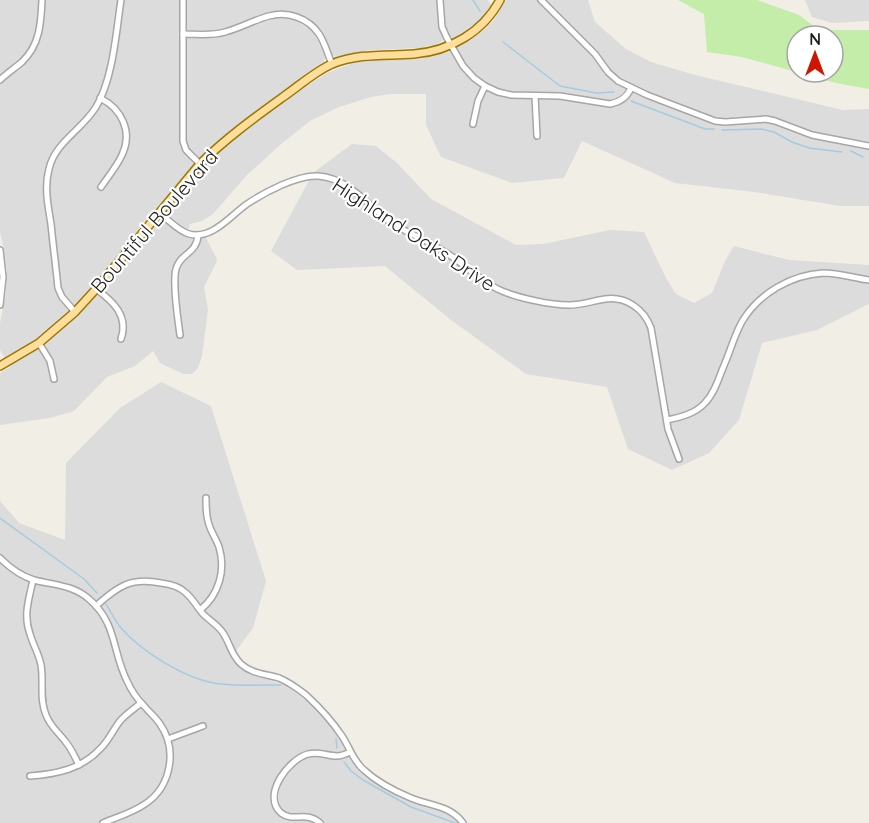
<svg xmlns="http://www.w3.org/2000/svg" width="869" height="823" viewBox="0 0 869 823" font-family="Quicksand,sans-serif">
<style>
.residential{fill:#dddcdc;fill-rule:evenodd}
.grass{fill:#c3eda9;fill-rule:evenodd}
.lines{fill:none;stroke-linecap:round;stroke-linejoin:round}
.stream{stroke:#a3cce0;stroke-width:1.5}
.minor-casing{stroke:#a6a6a6;stroke-width:8}
.major-casing{stroke:#9b7700;stroke-width:10}
.minor{stroke:#fff;stroke-width:5}
.major{stroke:#ffde9c;stroke-width:7}
.labels{text-anchor:middle;dominant-baseline:central;stroke-width:4.5;stroke-linejoin:round;paint-order:stroke}
.street-label{font-size:20px;fill:#1f1f1f;stroke:#fff}
</style>
<rect width="100%" height="100%" fill="#f1eee5"/>
<g class="residential">
<path d="M0 0H179L180 38 221 37 273 19 282 18 293 20 303 25 312 31 318 41 325 57 324 62 305 74 310 84 327 73 353 63 371 60 422 59 448 52 468 42 484 30 494 20 506 0H588L595 22 626 49 651 62 695 75 843 110 869 109V206H840L755 192 675 183 582 141 564 178 512 183 441 157 426 125V94H390L371 97 339 107 310 121 280 145 247 175 213 214 202 221 190 224 186 237 191 238H206L217 259 216 263 204 287 208 309 207 318 202 356 198 368 192 374H183L160 363 153 351 135 366 107 377 74 411 50 418 0 425V373L10 367 0 350V323L6 294 7 271 4 249 0 232ZM181 179 189 185 142 242 133 236Z"/>
<polygon points="186,0 436,0 438,14 438,25 443,41 437,44 420,48 370,50 336,57 331,54 323,36 314,25 301,15 290,12 271,13 221,30 188,30 186,26"/>
<polygon points="443,0 488,0 491,5 480,20 470,27 453,38 450,36 446,29"/>
<polygon points="805,0 869,0 869,21 832,23 812,17"/>
<polygon points="352,144 376,146 397,163 431,199 516,245 543,244 610,230 644,232 667,280 676,294 694,303 712,293 725,261 734,246 789,260 869,265 869,304 817,330 762,343 739,420 709,453 672,470 628,449 607,387 526,374 451,320 385,266 297,270 271,251 313,173"/>
<polygon points="161,382 211,406 266,581 253,628 231,658 240,668 248,673 285,685 310,704 331,726 339,738 351,761 365,776 400,797 422,805 443,810 452,816 459,823 0,823 0,501 19,523 65,540 66,463 120,408"/>
</g>
<path class="grass" d="M678 0H757L799 15 819 30H869V89L836 83 742 57 707 52 704 14ZM797 36H833V72H797Z"/>
<g class="lines">
<g class="stream">
<polyline points="473,0 480,11"/>
<polyline points="503,42 560,86 596,93 614,92"/>
<polyline points="631,101 705,129 714,129"/>
<polyline points="722,130 761,129 774,132 792,142 809,148 842,152"/>
<polyline points="851,151 863,157"/>
<polyline points="0,518 84,579 97,593"/>
<path d="M106 604C111 612 115 621 121 628 142 652 188 681 221 684 240 686 261 685 281 685"/>
<polyline points="336,739 337,748"/>
<polyline points="344,762 351,771 363,780 411,807 455,823"/>
</g>
<defs>
<g id="minor">
<polyline points="183,0 183,141 186,150 200,164"/>
<path d="M440 0 442 27 447 38 463 66 474 78 485 86 498 92 511 95 560 96 610 104C620 102 627 98 631 88"/>
<polyline points="541,0 595,54 608,72 618,81 647,95 715,121 725,122 766,119 775,121 812,135 869,146"/>
<path d="M183 34C197 34 212 36 225 32 240 28 254 20 269 16 288 11 308 18 319 34 325 43 328 55 332 64"/>
<path d="M0 80C7 73 15 68 22 62 40 45 41 23 42 0"/>
<polyline points="535,96 537,136"/>
<path d="M100 98C122 109 133 132 122 155 117 166 108 177 101 187"/>
<polyline points="473,124 478,101 485,86"/>
<path d="M159 213C168 219 178 231 189 234 212 240 230 216 247 204 265 192 297 175 318 176 349 178 367 205 390 222 405 232 423 238 438 248 449 254 459 261 468 269 479 277 489 286 502 291 519 298 550 305 569 305 582 305 592 301 605 299 626 296 644 309 651 328L668 429 679 459"/>
<polyline points="0,250 3,277 0,305"/>
<path d="M96 289C113 301 129 316 121 339"/>
<path d="M75 312 62 297 58 288C56 267 53 245 51 224 48 206 44 187 49 169 55 142 82 130 96 107 113 79 116 33 121 0"/>
<path d="M180 335C178 319 172 284 176 269 180 253 197 254 198 235"/>
<polyline points="39,343 50,361 54,379"/>
<path d="M667 420C681 417 694 414 704 404 715 393 719 377 725 363 731 349 735 333 743 320 760 293 791 275 823 273 839 273 854 278 869 280"/>
<path d="M0 558C10 568 21 576 34 580 54 585 73 585 89 599 117 623 112 651 127 681 131 690 137 699 145 707 150 713 156 718 160 724 178 750 171 787 145 804 132 813 117 817 103 823"/>
<path d="M33 580C29 599 23 615 30 634 33 645 39 654 41 665 44 682 39 698 46 715 50 726 58 732 65 741 71 748 75 757 79 765"/>
<path d="M96 606C118 586 131 577 161 583 170 584 179 586 186 593 193 599 197 607 203 614 210 621 218 625 223 633 230 643 231 655 241 664 252 674 266 674 279 678 289 682 297 688 306 695 319 707 332 721 342 736 350 748 353 761 364 770 377 782 394 791 411 798 430 806 450 805 463 823"/>
<path d="M200 610C219 595 226 570 219 547 216 538 210 531 208 521 206 514 206 506 206 498"/>
<polyline points="168,739 203,726"/>
<path d="M30 776C57 774 82 769 101 748 109 740 113 730 120 721 126 714 134 709 141 703"/>
<path d="M320 823C305 810 294 823 281 813 261 795 289 759 308 754 319 751 327 756 337 756 341 756 346 754 350 752"/>
</g>
<path id="major" d="M0 366 39 343 75 312 96 289 200 164C225 139 254 118 283 97 299 86 314 72 332 64 359 53 386 56 414 54 450 51 483 32 500 0"/>
</defs>
<use href="#minor" class="minor-casing"/>
<use href="#major" class="major-casing"/>
<use href="#minor" class="minor"/>
<use href="#major" class="major"/>
</g>
<g class="labels">
<g class="street-label">
<text transform="translate(154 221) rotate(-49)">Bountiful Boulevard</text>
<text transform="translate(414 234) rotate(33)">Highland Oaks Drive</text>
</g>
</g>
<g transform="translate(815 54)"><circle r="28" fill="#ffffff" stroke="#a5a5a5" stroke-width="1.5"/>
<path d="M0-4.5L10 22L0 15L-10 22Z" fill="#cf1500"/>
<text y="-9" font-size="16" font-weight="bold" text-anchor="middle" fill="#1f1f1f">N</text>
</g>
</svg>
